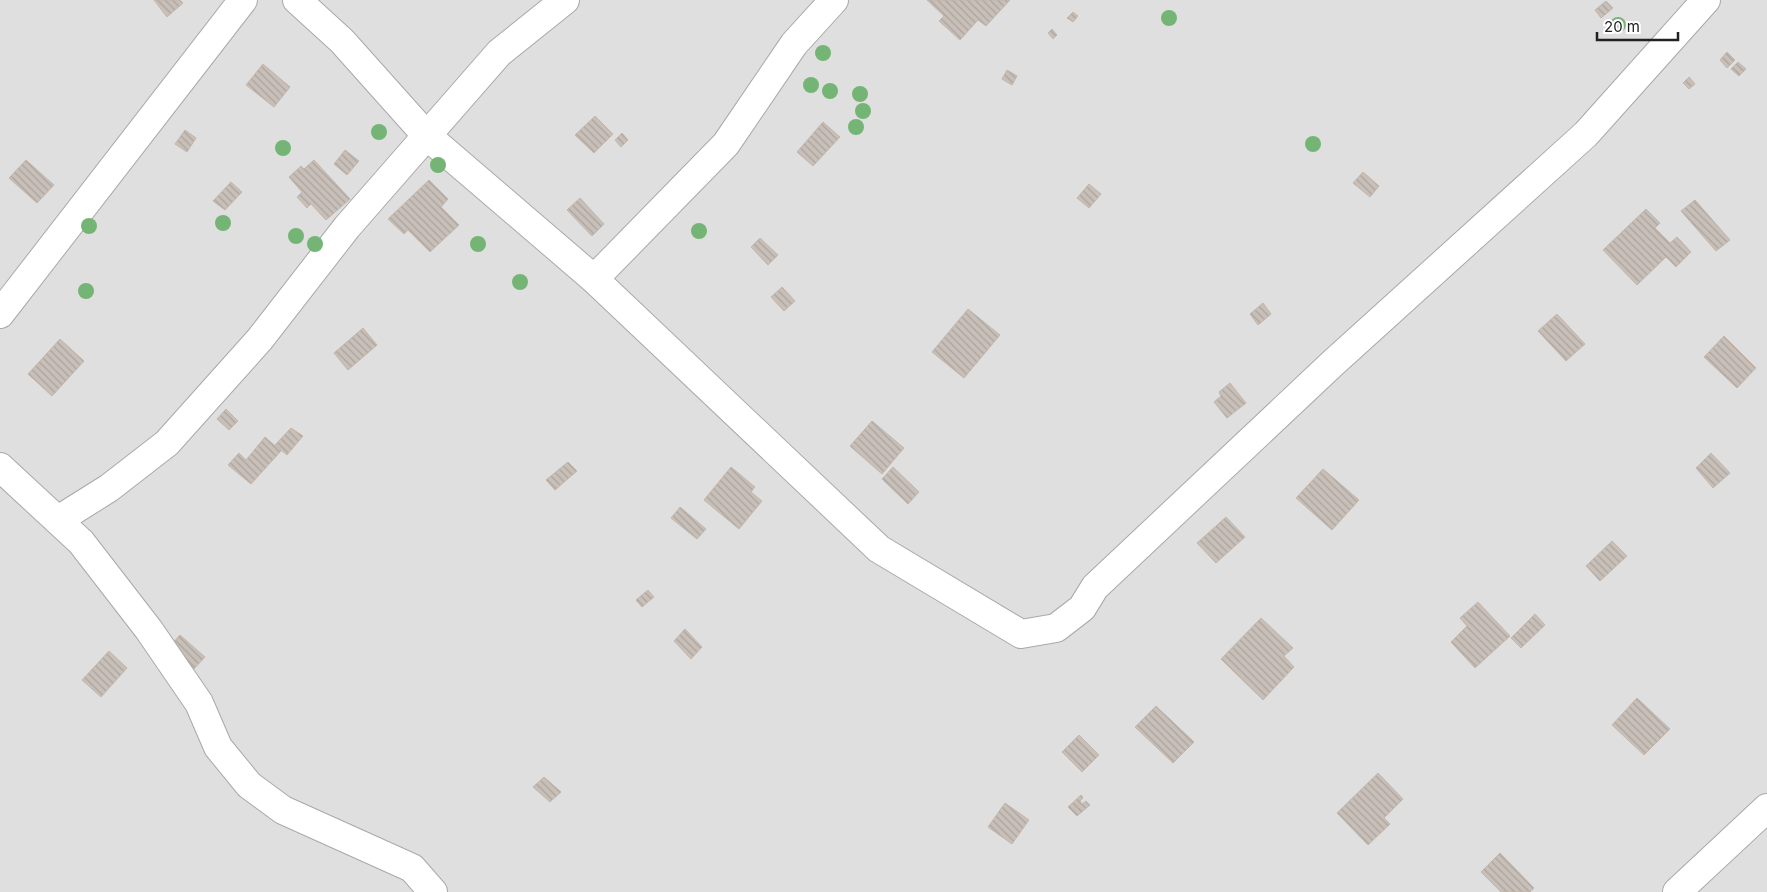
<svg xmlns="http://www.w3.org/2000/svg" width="1767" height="892" viewBox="0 0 1767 892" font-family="Inter,sans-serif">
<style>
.residential{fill:#e0dfdf}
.building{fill:url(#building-back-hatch);stroke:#c4b6ab}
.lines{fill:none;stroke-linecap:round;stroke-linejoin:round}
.street-casing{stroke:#a9a9a9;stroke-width:30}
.street{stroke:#fff;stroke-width:28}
.tree{fill:#74b475}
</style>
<defs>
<pattern id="building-back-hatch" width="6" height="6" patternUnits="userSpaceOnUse" patternTransform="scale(1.25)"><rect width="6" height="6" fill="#c7bfb8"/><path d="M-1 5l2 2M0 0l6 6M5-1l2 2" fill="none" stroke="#aba49e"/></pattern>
</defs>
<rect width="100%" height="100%" fill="#f2efe9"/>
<rect class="residential" x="0" y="0" width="1767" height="892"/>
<g class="building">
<polygon points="154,0 180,0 183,3 167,17"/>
<polygon points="927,0 1010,0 986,26 978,20 960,40 939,21 944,16"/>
<polygon points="1606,1 1613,8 1601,18 1595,10"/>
<polygon points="1073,12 1078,16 1073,22 1067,18"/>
<polygon points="1052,29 1057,35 1053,39 1048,33"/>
<polygon points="1727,52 1735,60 1727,68 1720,60"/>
<polygon points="1738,62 1746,69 1739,76 1731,69"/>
<polygon points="263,64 290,87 274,107 246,85"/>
<polygon points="1007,70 1017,76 1012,85 1002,79"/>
<polygon points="1689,77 1695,84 1689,89 1683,83"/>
<polygon points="595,116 613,134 594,153 575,135"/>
<polygon points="823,122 840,137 813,166 797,152"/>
<polygon points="185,130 196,138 187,152 175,144"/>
<polygon points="622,133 628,140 621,147 615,140"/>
<polygon points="345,150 359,161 347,175 334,164"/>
<polygon points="26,160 54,185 37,203 9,178"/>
<polygon points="314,160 350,199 326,220 311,204 307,208 297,197 302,192 289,177 301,166 304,169"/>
<polygon points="1363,172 1379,186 1370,197 1353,183"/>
<polygon points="429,180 448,199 441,207 459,225 430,252 408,230 404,234 388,219"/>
<polygon points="231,182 242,192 225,210 213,201"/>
<polygon points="1089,184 1101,194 1089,208 1077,198"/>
<polygon points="580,198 604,224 592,236 567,210"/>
<polygon points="1695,200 1730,240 1716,251 1681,211"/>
<polygon points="1646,209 1660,223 1655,228 1670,243 1677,237 1691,252 1676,267 1666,257 1637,285 1603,250"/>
<polygon points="760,238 778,255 768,265 751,247"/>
<polygon points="782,287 795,301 784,311 771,297"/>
<polygon points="1263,303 1271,314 1258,325 1250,314"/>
<polygon points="968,309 1000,335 964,378 932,352"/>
<polygon points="1557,314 1585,344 1566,361 1538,331"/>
<polygon points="363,328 377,345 348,370 334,353"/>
<polygon points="1724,336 1756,368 1737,388 1704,357"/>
<polygon points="60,339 84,361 52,396 28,374"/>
<polygon points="1230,383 1246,403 1227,418 1214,402 1221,396 1219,392"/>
<polygon points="226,409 238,421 229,430 217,419"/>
<polygon points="872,421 904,448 882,474 850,446"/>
<polygon points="291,428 303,436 287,455 275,445"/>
<polygon points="265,437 281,451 251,484 228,465 239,453 246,460"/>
<polygon points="1711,453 1730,473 1713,488 1696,468"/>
<polygon points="568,462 577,471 555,490 546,480"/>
<polygon points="731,467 755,487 751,492 762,501 739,529 704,500"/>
<polygon points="893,467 919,492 908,504 882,479"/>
<polygon points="1323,469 1359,500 1332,530 1296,498"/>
<polygon points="680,507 706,529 697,539 671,518"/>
<polygon points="1226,517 1245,537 1216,563 1197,543"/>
<polygon points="1612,541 1627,556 1600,581 1586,566"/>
<polygon points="648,590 654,597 642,607 636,600"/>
<polygon points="1478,602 1510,636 1475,668 1451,642 1467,626 1460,618"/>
<polygon points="1535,614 1545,625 1521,648 1511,638"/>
<polygon points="1261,618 1293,648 1284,656 1294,667 1263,700 1221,659"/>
<polygon points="685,629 702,647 691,659 674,641"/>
<polygon points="180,635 205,657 192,671 167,649"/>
<polygon points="109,651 127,668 101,697 82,680"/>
<polygon points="1637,698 1670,729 1644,755 1612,725"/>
<polygon points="1156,706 1194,742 1173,763 1135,727"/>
<polygon points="1079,735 1099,755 1082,772 1062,752"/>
<polygon points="1378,773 1403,799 1384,818 1390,824 1368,845 1337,813"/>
<polygon points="544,777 561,792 550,802 533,787"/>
<polygon points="1081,795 1083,798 1080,801 1082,804 1086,801 1090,805 1077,816 1068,807"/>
<polygon points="1005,803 1029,820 1012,844 988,827"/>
<polygon points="1500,853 1534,888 1530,892 1501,892 1481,872"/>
</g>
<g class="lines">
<defs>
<g id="street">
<polyline points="297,0 342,41 426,135 594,279 879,549 1021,634 1056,628 1082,608 1095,587 1333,363 1586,134 1706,0"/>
<polyline points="594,279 726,144 794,44 834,0"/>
<polyline points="0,314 243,0"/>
<polyline points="0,467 81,542 149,630 199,703 218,747 249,785 283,810 412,868 433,892"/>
<polyline points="58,520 109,488 167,443 260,339 347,227 499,53 565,0"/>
<polyline points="1677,892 1767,808"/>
</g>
</defs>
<use href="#street" class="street-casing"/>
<use href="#street" class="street"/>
</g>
<g class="tree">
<circle cx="1169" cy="18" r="8"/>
<circle cx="1618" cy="25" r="8"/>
<circle cx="823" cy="53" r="8"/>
<circle cx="811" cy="85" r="8"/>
<circle cx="830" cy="91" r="8"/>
<circle cx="860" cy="94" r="8"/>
<circle cx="863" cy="111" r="8"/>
<circle cx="856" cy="127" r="8"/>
<circle cx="379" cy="132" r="8"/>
<circle cx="1313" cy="144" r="8"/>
<circle cx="283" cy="148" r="8"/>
<circle cx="438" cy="165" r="8"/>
<circle cx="223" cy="223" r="8"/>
<circle cx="89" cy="226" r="8"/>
<circle cx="699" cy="231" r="8"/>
<circle cx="296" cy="236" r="8"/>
<circle cx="315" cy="244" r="8"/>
<circle cx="478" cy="244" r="8"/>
<circle cx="520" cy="282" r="8"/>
<circle cx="86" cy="291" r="8"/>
</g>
<path d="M1597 32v8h81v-8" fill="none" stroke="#222222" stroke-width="2.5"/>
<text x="1604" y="32" font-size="15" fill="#222222" stroke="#ffffff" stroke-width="4" paint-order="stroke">20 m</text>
</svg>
